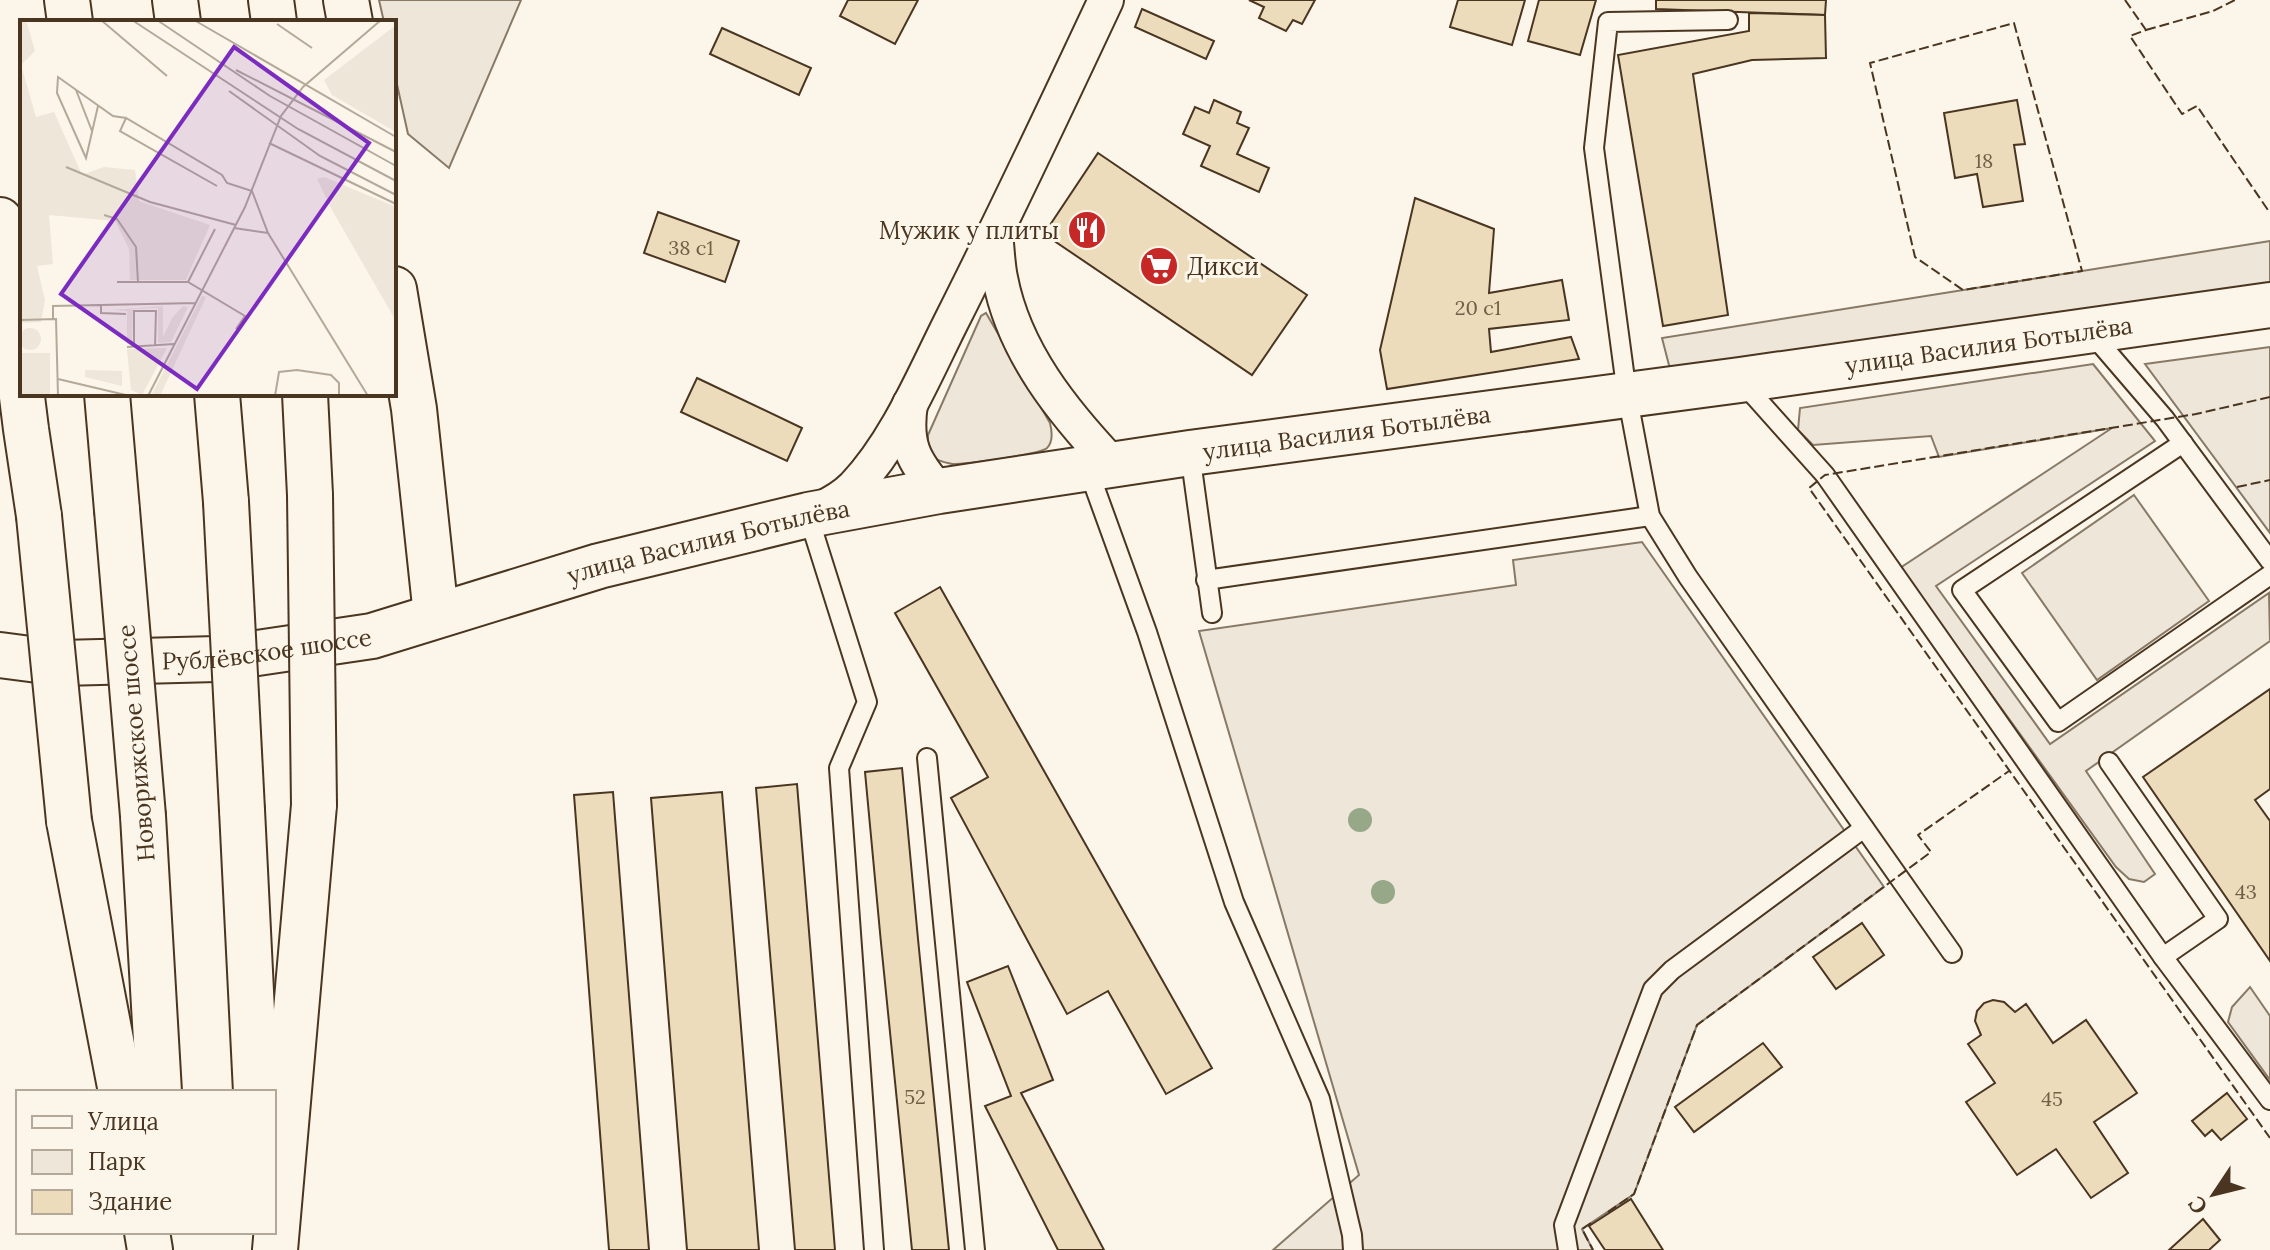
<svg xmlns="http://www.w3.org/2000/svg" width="2270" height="1250" viewBox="0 0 2270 1250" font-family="Lora,serif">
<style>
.green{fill:#ede6d9;stroke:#887966;stroke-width:2}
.building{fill:#ecdcbc;stroke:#4a3520;stroke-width:2}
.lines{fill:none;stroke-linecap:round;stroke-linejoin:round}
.lane-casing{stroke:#4a3520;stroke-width:22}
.street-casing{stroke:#4a3520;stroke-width:38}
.secondary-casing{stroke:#4a3520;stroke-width:48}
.highway-casing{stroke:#4a3520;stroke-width:48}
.lane{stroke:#fbf6e9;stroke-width:18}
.street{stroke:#fbf6e9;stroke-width:34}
.secondary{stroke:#fbf6e9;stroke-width:44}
.highway{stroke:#fbf6e9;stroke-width:44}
.highway-bridge-casing{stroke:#4a3520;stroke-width:48;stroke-linecap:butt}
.highway-bridge{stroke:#fbf6e9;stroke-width:44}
.fence{stroke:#4a3520;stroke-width:2;stroke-dasharray:10 4;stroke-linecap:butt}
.tree{fill:#96a887}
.labels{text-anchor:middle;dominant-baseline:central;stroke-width:6;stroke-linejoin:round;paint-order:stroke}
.number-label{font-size:20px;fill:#725f47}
.poi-label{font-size:24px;fill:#4a3520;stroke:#fbf6e9;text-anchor:end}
.street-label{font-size:24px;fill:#4a3520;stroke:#fbf6e9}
.inset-road{fill:none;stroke:#b4a999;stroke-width:2}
.view{fill:#7b2cbf;fill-opacity:0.15;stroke:#7b2cbf;stroke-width:4}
.inset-edge{fill:none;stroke:#4a3520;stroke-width:4}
</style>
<rect width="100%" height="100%" fill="#fbf6e9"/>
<g class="green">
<polygon points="379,0 521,0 449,168 408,134 394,71 394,22 384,22"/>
<polygon points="2270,241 2270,286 1671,373 1662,338"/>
<path d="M986 313 1050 423C1052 431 1053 442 1047 448 1039 455 965 464 952 464 948 463 938 461 934 458 927 452 928 443 928 435L981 316Z"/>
<polygon points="2270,347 2270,533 2145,364"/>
<polygon points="2093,364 2155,441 1936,586 2050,744 2269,593 2270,641 2086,771 2155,874 2144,882 2129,879 2116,867 1900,568 2112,428 1939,457 1931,436 1813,445 1798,430 1800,408"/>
<polygon points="2134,495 2209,601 2097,680 2022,573"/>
<polygon points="1642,542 1884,887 1697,1025 1634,1194 1582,1229 1593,1250 1273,1250 1359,1175 1199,631 1516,585 1513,560"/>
<polygon points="2250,987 2270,1016 2270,1080 2228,1022 2232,1007"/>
</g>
<g class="building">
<polygon points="848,0 918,0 895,44 840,16"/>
<polygon points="1249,0 1315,0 1302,24 1293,20 1286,31 1259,18 1264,7"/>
<polygon points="1458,0 1525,0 1512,45 1450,27"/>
<polygon points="1539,0 1596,0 1580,55 1528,41"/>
<polygon points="1656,0 1826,0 1825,15 1656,9"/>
<polygon points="1142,9 1214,41 1206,59 1135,27"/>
<polygon points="1749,13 1825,15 1826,58 1752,60 1693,74 1728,315 1663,326 1618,55 1749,31"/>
<polygon points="722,28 811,68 799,95 710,54"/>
<polygon points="1214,100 1241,112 1237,123 1249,128 1237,154 1269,168 1259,192 1201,166 1210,146 1183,134 1195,107 1209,113"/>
<polygon points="2017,100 2025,144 2014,145 2023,201 1983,207 1977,174 1955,178 1944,113"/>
<polygon points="1098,153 1307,295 1252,375 1044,234"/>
<polygon points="1415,198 1494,229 1489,293 1562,280 1569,320 1489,329 1491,352 1571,337 1579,359 1387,389 1380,350"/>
<polygon points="658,212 739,241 725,282 644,253"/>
<polygon points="697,378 802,428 787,461 681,412"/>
<polygon points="940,587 1212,1068 1166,1094 1108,991 1067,1014 951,798 988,777 895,613"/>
<polygon points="2270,689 2270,789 2255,800 2270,821 2270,961 2143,777"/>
<polygon points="902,768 918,939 949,1250 912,1250 881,943 865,772"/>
<polygon points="797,784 835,1250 795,1250 756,788"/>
<polygon points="613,792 649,1250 609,1250 574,795"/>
<polygon points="722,792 759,1250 687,1250 651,798"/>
<polygon points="1862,923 1884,955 1836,989 1813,957"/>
<polygon points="1008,966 1053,1080 1021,1093 1104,1250 1058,1250 985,1106 1011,1096 967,982"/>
<polygon points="1993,1000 2004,1002 2015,1012 2026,1004 2053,1043 2086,1020 2137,1093 2094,1122 2128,1173 2091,1198 2056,1149 2017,1175 1966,1102 1995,1083 1968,1044 1981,1035 1975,1021 1977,1011 1984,1003"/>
<polygon points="1763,1043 1782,1067 1694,1132 1675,1107"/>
<polygon points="2227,1093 2247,1119 2221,1140 2212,1130 2205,1136 2192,1121"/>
<polygon points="1631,1199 1663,1250 1605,1250 1589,1226"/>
<polygon points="2203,1219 2220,1240 2209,1250 2169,1250"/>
</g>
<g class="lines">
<defs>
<g id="lane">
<polyline points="1728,20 1608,22 1594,148 1627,394 1650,516 1688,577 1952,953"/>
<polyline points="2092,334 2165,419 2270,561"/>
<polyline points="1741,381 1825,475 2163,957 2270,1100"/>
<polyline points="2183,443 1962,590 2058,722 2270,575"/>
<polyline points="1190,453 1212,613"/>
<polyline points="1088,469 1147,632 1234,902 1320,1099 1352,1235 1353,1250"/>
<polyline points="808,515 867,702 839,768 874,1250"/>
<polyline points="1206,580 1650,516"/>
<polyline points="927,758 975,1250"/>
<polyline points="2109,762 2218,919 2163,957"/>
<polyline points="1568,1250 1564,1225 1653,989 1672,970 1864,828"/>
</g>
<g id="street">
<path d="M995 235C997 249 997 264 1000 278 1014 352 1063 412 1113 465"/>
<path d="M910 404C904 444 913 461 939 491"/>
<path d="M819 510C832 504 844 497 854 487 896 443 923 378 950 324 1004 217 1055 109 1106 0"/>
</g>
<g id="secondary">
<polyline points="346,0 350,22"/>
<polyline points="394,289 414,409 436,615"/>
<path id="s1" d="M0 655 61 663 217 659 372 636 599 566 808 515 939 491 1190 453 1740 380 2270 305"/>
</g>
<g id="highway">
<polyline points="67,0 70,22"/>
<polyline points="175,0 178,22"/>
<polyline points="271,0 274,22"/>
<polyline points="0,220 26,429 39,516"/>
<polyline points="107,394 117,510"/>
<polyline points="217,394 226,502"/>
<polyline points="305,394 310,495"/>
<polyline points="242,810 256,1092"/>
<polyline points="143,816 159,1092"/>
<polyline points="69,821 121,1092"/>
<polyline points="147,1232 150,1250"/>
<polyline points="275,1250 314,805"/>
</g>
</defs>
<use href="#lane" class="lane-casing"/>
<use href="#street" class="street-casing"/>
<use href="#secondary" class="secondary-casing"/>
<use href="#highway" class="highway-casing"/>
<use href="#lane" class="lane"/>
<use href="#street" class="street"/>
<use href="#secondary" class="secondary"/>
<use href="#highway" class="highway"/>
<defs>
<g id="highway-bridge">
<polyline points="310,495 314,805"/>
<polyline points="226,502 242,810"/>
<polyline points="117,510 143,816"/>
<polyline points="39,516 69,821"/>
</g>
</defs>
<use href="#highway-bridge" class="highway-bridge-casing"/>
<use href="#highway-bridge" class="highway-bridge"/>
<g class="fence">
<polyline points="2125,0 2146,30 2130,36 2182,114 2197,106 2270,213"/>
<polygon points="2014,23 2082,271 1963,290 1915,257 1870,63"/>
<polyline points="2146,30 2213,11 2235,0"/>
<polyline points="2270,397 2196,414 1825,475 1809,488 2270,1138"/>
<polyline points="2237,487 2270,480"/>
<polyline points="1608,1212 1634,1194 1697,1025 1931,852 1918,835 2009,771"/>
<polyline points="1591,1223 1582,1229 1593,1250"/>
</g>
</g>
<g class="tree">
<circle cx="1360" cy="820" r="12"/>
<circle cx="1383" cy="892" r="12"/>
</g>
<defs>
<symbol id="restaurant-disc" viewBox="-11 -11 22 22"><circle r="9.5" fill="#c62828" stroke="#fbf6e9"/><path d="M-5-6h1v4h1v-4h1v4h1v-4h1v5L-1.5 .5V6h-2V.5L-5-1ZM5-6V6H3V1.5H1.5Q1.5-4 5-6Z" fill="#fff"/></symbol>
<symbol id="supermarket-disc" viewBox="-11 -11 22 22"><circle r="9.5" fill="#c62828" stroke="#fbf6e9"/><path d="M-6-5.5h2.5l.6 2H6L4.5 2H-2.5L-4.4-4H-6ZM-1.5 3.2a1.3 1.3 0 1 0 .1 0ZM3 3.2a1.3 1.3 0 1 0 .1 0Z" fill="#fff"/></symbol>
</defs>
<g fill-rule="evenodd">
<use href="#restaurant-disc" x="1065" y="208" width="44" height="44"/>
<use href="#supermarket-disc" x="1137" y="244" width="44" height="44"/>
</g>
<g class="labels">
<g class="number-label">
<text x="1984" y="160">18</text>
<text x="691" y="247">38 с1</text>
<text x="1478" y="307">20 с1</text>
<text x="2246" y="891">43</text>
<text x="915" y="1096">52</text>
<text x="2052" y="1098">45</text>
</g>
<g class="poi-label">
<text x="1059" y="230">Мужик у плиты</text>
<text x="1187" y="266" text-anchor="start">Дикси</text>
</g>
<g class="street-label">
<text stroke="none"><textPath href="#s1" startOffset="2020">улица Василия Ботылёва</textPath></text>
<text stroke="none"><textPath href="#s1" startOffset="1372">улица Василия Ботылёва</textPath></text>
<text stroke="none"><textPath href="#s1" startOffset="724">улица Василия Ботылёва</textPath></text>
<text stroke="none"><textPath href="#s1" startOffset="268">Рублёвское шоссе</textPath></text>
<text transform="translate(136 743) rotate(-95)">Новорижское шоссе</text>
</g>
</g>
<g transform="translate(20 20)">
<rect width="376" height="376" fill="#fbf6e9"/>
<path d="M0 0H6L15 31 1 45 16 97 34 92 62 155 84 147 115 150 119 181 190 205 166 260H110L109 229 95 201 29 195 33 244 17 246 25 280 21 302 0 303ZM376 5V112L312 75 304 60ZM304 157 376 187V301L312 190 297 159ZM182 276 186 277 140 376H131ZM143 286V317L152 298 163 286 168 287 151 322 138 323V288L113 289 112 324H107V291L91 290ZM-1 319a11 11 0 1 1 22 0a11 11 0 1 1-22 0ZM147 328 122 375 111 370 107 329ZM0 333H30V376H0ZM65 350 102 351V366L65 357Z" fill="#ede6d9"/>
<path class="inset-road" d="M81 0 147 56M112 0 278 109 376 161M137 0 250 76 376 146M174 0 376 117M257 4 292 28M216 50 376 132M56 70 72 111M209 71 300 136 376 175M78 86 66 138 37 73 38 57 93 96 106 98M249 123 376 184M46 147 130 182 216 205M197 166 100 111 106 98 202 155 207 163 232 171 248 213 348 376M84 195 97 199 116 227 118 262M214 208 248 213M97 262H168L225 296 216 309M168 262 195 209M81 285V293L106 294M33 299V286L176 283M0 300 36 299 38 376M114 326V291H136L135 326M107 327 154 324M38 359 110 376M128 376 225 187 261 96 283 67 361 0M255 376 259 352 277 350 311 355 319 363V376"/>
<path class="view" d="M214 27 349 123 177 369 41 274Z"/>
<rect width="376" height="376" class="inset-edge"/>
</g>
<rect x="16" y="1090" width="260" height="144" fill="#fbf6e9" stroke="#b4a999" stroke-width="2"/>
<rect x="32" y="1116" width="40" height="12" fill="#fbf6e9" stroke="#b4a999" stroke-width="2"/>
<text x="88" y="1130" font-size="24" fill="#4a3520">Улица</text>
<rect x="32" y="1150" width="40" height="24" fill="#ede6d9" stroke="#b4a999" stroke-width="2"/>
<text x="88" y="1170" font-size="24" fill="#4a3520">Парк</text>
<rect x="32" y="1190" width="40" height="24" fill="#ecdcbc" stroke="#b4a999" stroke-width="2"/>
<text x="88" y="1210" font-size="24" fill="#4a3520">Здание</text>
<g transform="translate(2214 1194) rotate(235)" stroke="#fbf6e9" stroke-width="6" paint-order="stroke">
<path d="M0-6L14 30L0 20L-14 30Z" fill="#4a3520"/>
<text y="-12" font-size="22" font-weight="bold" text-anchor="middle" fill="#4a3520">С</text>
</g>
</svg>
